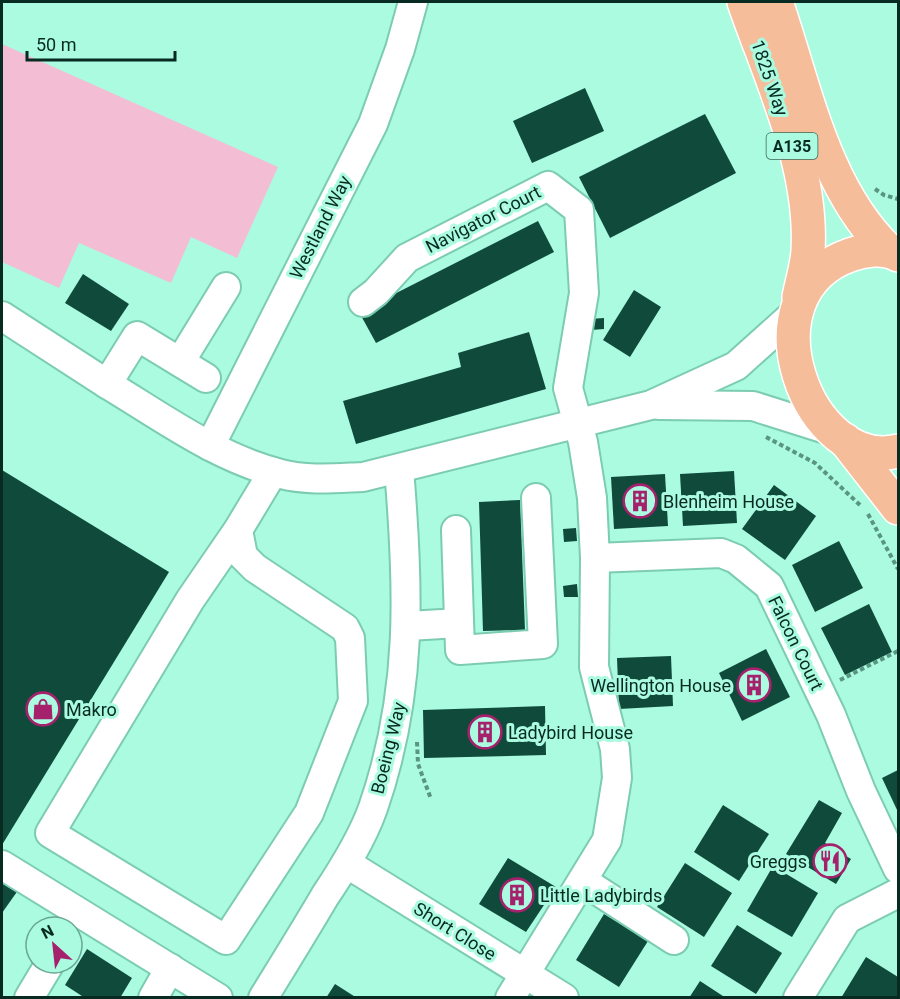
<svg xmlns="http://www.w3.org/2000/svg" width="900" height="999" viewBox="0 0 900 999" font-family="Roboto,sans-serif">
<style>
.green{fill:#f3bed4}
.building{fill:#0f4a3b}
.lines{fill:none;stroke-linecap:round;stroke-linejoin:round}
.minor-casing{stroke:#7cccb2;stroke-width:32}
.major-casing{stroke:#fff;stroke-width:36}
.path{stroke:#5a9482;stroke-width:4;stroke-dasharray:4.5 3;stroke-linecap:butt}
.minor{stroke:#fff;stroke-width:28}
.major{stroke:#f5bd9a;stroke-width:33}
.labels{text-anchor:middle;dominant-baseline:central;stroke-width:6;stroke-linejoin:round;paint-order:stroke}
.shield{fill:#aafbe0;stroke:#38695a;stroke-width:1.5}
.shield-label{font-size:16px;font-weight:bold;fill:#072a21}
.street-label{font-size:18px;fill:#072a21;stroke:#aafbe0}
.poi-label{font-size:18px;fill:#072a21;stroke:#aafbe0;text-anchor:start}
</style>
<rect width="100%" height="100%" fill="#aafbe0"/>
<polygon class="green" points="2,44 278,167 237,258 191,237 171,283 79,243 59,288 2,262"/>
<g class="building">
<polygon points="585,88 604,131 532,163 513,121"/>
<polygon points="705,114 736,173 610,238 579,177"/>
<polygon points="538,221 554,252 376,343 359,312"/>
<polygon points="83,274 129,304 111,331 65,303"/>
<polygon points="634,290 661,307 630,357 603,340"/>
<polygon points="604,318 604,329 591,330 590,319"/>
<polygon points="529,332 546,389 356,444 343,401 461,367 458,353"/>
<polygon points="2,470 169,572 2,845"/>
<polygon points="734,471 737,523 683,526 680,474"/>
<polygon points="665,474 668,526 614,529 611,477"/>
<polygon points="774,485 816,516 785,560 742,529"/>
<polygon points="520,500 525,630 483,631 479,502"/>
<polygon points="576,528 577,541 564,542 563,529"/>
<polygon points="839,541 863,588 815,612 792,565"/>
<polygon points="577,584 578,597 564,597 563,586"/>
<polygon points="869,604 892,652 845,675 821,628"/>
<polygon points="766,649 790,697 742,721 719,673"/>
<polygon points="671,656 673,706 619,709 617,658"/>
<polygon points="545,706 546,755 424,758 423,710"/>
<polygon points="898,770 898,812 882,778"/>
<polygon points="819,800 842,813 825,843 851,859 836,884 786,854"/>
<polygon points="723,805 769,834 739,881 694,852"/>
<polygon points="508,858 556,887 526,932 479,904"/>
<polygon points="685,863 732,893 704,937 657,907"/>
<polygon points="2,865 26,879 2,913"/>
<polygon points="773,866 818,893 792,937 747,911"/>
<polygon points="604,914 648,941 619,987 576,960"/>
<polygon points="737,925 782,953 756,994 711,966"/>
<polygon points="87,949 132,978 120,998 85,998 65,985"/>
<polygon points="866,957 898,977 898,998 841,998"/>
<polygon points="700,981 726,998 689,998"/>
<polygon points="335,984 357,998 326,998"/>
</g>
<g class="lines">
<defs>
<g id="minor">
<polyline points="363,302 376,292 407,258 548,186 579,210 584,293 568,388 583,442 592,498 595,558 594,667 615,749 617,778 607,840 510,998"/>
<polyline points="2,316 107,384 137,336 206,378"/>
<polyline points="180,362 226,287"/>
<path d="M107 384C162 417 217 458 281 474 307 481 337 478 363 477L651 405 736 366 795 313"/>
<polyline points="659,405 753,406 832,431"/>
<polyline points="210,446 373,124 400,49 413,2"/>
<polyline points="238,530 243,556 255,568 345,628 350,638 353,701 309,813 226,940 50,833 190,600 238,530 273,472"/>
<polyline points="456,530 460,650 543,644 536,498"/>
<polyline points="595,558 721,553 736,559 769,586 831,715 861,791 898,869"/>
<polyline points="408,626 459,623"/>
<polyline points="346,863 564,998"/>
<polyline points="2,865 218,998"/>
<polyline points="583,881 674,940"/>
<polyline points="29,998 50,963"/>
<polyline points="153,998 170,968"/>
<path d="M263 998C284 964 305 930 325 896 343 869 362 839 373 808 413 693 409 588 399 469"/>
<polyline points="798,998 847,919 898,893"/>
</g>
<g id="major">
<path d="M744 2C771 80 813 166 808 251 807 266 802 282 799 297"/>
<path d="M776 2C805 86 823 188 889 251"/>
<path d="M898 255C884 247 864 250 850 255 740 294 809 473 898 451"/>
<polyline points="845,440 898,508"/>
</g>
</defs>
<use href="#minor" class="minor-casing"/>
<use href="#major" class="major-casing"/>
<g class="path">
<polyline points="875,189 884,195 898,199"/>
<polyline points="766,437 815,463 861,506"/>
<polyline points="868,514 898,569"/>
<polyline points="840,680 898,651"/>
<polyline points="417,742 418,764 431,799"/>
</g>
<use href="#minor" class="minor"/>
<use href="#major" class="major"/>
</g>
<defs>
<symbol id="building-ring" viewBox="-11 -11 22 22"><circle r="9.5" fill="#aafbe0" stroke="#a6216c" stroke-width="1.5"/><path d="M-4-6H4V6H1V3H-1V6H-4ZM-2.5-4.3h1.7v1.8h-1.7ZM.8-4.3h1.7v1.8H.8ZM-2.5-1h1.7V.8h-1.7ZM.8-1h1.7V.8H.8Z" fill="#a6216c"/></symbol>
<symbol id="shop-ring" viewBox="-11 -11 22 22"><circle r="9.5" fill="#aafbe0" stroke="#a6216c" stroke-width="1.5"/><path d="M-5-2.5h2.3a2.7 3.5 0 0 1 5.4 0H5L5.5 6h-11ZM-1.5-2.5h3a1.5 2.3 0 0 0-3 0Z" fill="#a6216c"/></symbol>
<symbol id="restaurant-ring" viewBox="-11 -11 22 22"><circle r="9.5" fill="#aafbe0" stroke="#a6216c" stroke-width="1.5"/><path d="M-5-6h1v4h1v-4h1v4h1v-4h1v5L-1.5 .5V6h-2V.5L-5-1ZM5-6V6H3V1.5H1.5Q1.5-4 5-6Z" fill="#a6216c"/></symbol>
</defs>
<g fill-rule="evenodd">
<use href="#building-ring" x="621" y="482" width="38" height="38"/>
<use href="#building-ring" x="735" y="666" width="38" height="38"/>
<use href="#shop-ring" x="24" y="690" width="38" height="38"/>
<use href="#building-ring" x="466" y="713" width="38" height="38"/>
<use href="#restaurant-ring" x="811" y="842" width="38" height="38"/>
<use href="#building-ring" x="498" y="876" width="38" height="38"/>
</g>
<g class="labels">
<rect class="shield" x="766.5" y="133" width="51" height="26" rx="4.5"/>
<g class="shield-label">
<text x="792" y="146">A135</text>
</g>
<g class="street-label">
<text transform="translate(770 78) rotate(71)">1825 Way</text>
<text transform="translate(483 219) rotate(-27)">Navigator Court</text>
<text transform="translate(320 227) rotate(-63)">Westland Way</text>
<text transform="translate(796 643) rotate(64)">Falcon Court</text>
<text transform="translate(388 748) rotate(-76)">Boeing Way</text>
<text transform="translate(455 931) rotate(32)">Short Close</text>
</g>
<g class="poi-label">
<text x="663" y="501">Blenheim House</text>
<text x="731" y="685" text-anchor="end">Wellington House</text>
<text x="66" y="709">Makro</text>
<text x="508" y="732">Ladybird House</text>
<text x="807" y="861" text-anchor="end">Greggs</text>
<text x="540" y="895">Little Ladybirds</text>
</g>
</g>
<rect width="900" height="999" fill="none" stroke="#072a21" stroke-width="6"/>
<g transform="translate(54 945) rotate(333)"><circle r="28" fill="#aafbe0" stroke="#69a794" stroke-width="1.5"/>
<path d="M0-4.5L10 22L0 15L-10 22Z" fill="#a6216c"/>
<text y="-9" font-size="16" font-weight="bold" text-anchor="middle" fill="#072a21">N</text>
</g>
<path d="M27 51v9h148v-9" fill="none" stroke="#072a21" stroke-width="3"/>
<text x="36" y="51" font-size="18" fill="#072a21" stroke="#aafbe0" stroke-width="4.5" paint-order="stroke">50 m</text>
</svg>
